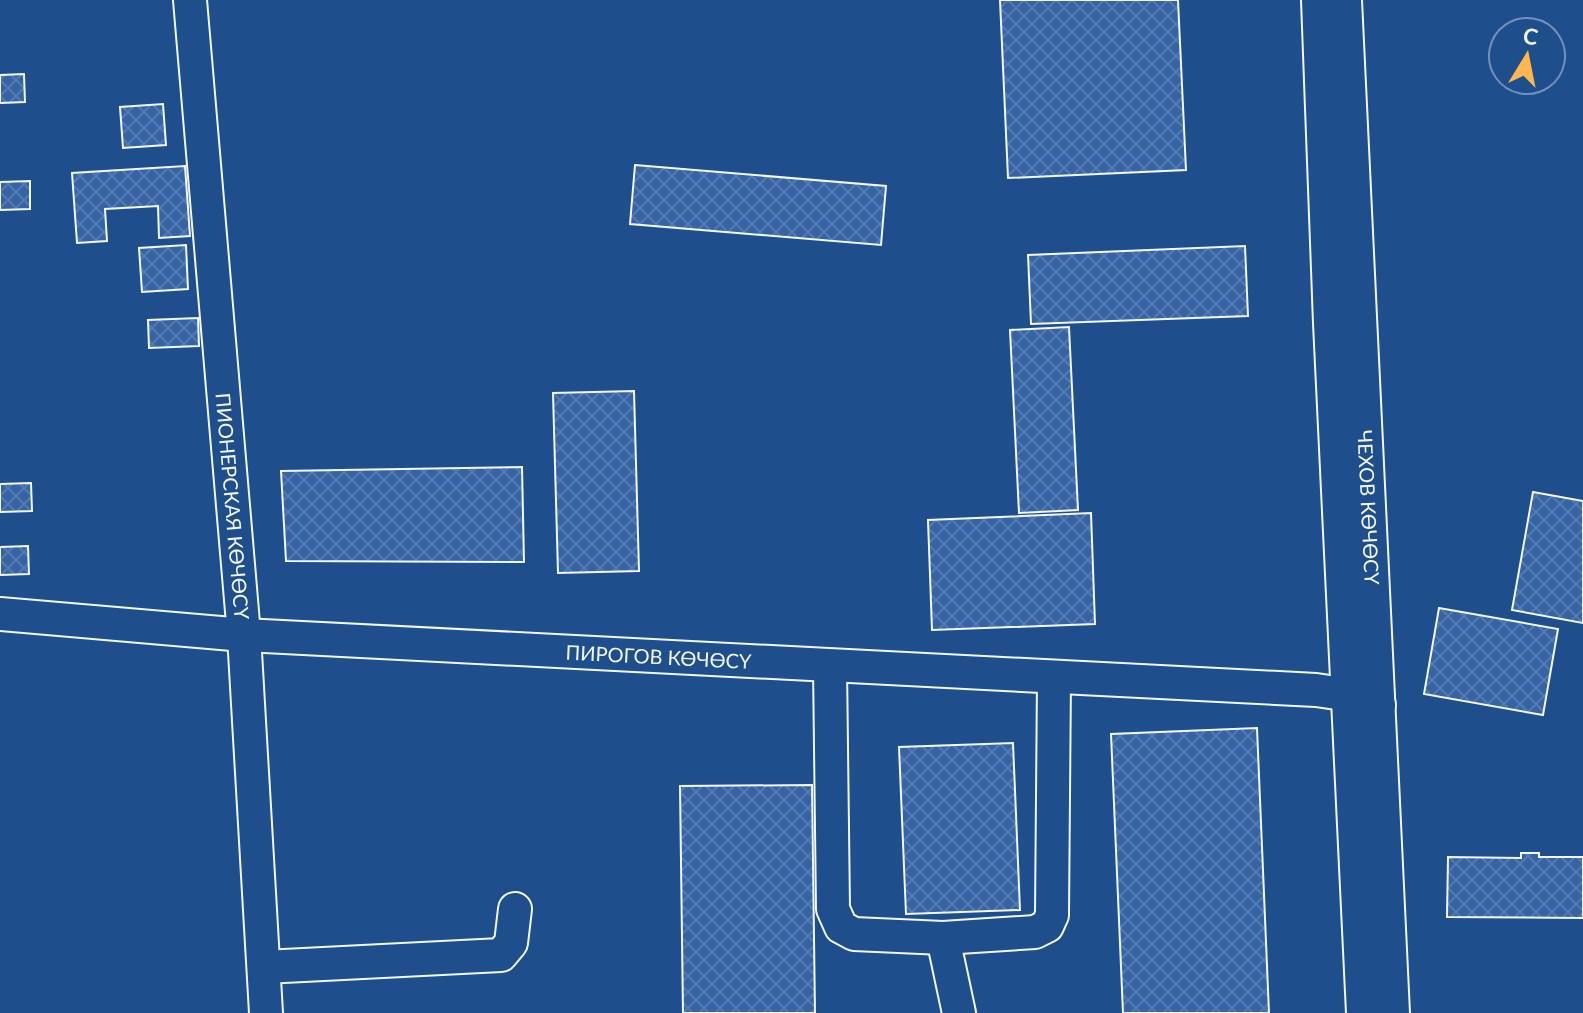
<svg xmlns="http://www.w3.org/2000/svg" width="1583" height="1013" viewBox="0 0 1583 1013" font-family="Lato,sans-serif">
<style>
.building{fill:url(#building-cross-hatch);stroke:#f2f6ff;stroke-width:2}
.lines{fill:none;stroke-linecap:round;stroke-linejoin:round}
.minor-casing{stroke:#f2f6ff;stroke-width:36}
.minor{stroke:#1f4e8c;stroke-width:32}
.labels{text-anchor:middle;dominant-baseline:central;stroke-width:6;stroke-linejoin:round;paint-order:stroke}
.street-label{font-size:20px;fill:#f2f6ff;stroke:#1f4e8c}
</style>
<defs>
<pattern id="building-cross-hatch" width="8" height="8" patternUnits="userSpaceOnUse" patternTransform="scale(2)"><rect width="8" height="8" fill="#3563a3"/><path d="M0 0l8 8M0 8l8-8" fill="none" stroke="#537ab1"/></pattern>
</defs>
<rect width="100%" height="100%" fill="#1f4e8c"/>
<g class="building">
<polygon points="1000,0 1178,0 1186,170 1008,178"/>
<polygon points="24,74 25,102 0,103 0,75"/>
<polygon points="163,104 166,145 123,148 120,107"/>
<polygon points="635,165 886,186 881,245 630,224"/>
<polygon points="185,166 190,236 159,238 158,206 105,209 107,241 77,243 72,173"/>
<polygon points="30,181 30,209 0,210 0,182"/>
<polygon points="186,245 188,289 142,292 139,248"/>
<polygon points="1245,246 1248,316 1031,324 1028,255"/>
<polygon points="198,318 199,346 149,348 148,320"/>
<polygon points="1069,327 1078,510 1019,513 1010,330"/>
<polygon points="634,391 639,571 558,573 553,393"/>
<polygon points="522,467 524,562 286,561 281,471"/>
<polygon points="31,483 32,511 0,512 0,484"/>
<polygon points="1533,492 1583,501 1583,623 1512,610"/>
<polygon points="1091,513 1095,624 932,630 928,520"/>
<polygon points="28,546 29,574 0,575 0,547"/>
<polygon points="1439,608 1558,629 1543,715 1424,694"/>
<polygon points="1257,728 1269,1013 1123,1013 1111,734"/>
<polygon points="1013,743 1020,910 906,914 899,747"/>
<polygon points="812,785 815,1013 683,1013 680,786"/>
<polygon points="1521,853 1539,853 1539,857 1583,857 1583,918 1447,917 1448,857 1521,858"/>
</g>
<g class="lines">
<defs>
<g id="minor">
<path id="s1" d="M190 0 244 635 266 1013"/>
<polyline points="1318,0 1330,323 1363,1013"/>
<path id="s2" d="M1345 0 1393 1013"/>
<path id="s3" d="M0 614 244 635 1316 690 1357 696 1379 705"/>
<polyline points="830,666 833,909 841,927 854,934 943,938 1035,932 1047,926 1052,915 1054,677"/>
<polyline points="943,938 959,1013"/>
<polyline points="264,967 501,955 511,943 515,909"/>
</g>
</defs>
<use href="#minor" class="minor-casing"/>
<use href="#minor" class="minor"/>
</g>
<g class="labels">
<g class="street-label">
<text stroke="none"><textPath href="#s1" startOffset="508">ПИОНЕРСКАЯ КӨЧӨСҮ</textPath></text>
<text stroke="none"><textPath href="#s2" startOffset="508">ЧЕХОВ КӨЧӨСҮ</textPath></text>
<text stroke="none"><textPath href="#s3" startOffset="660">ПИРОГОВ КӨЧӨСҮ</textPath></text>
</g>
</g>
<g transform="translate(1527 56) rotate(10)"><circle r="38" fill="#1f4e8c" stroke="#7391ba" stroke-width="2"/>
<path d="M0-6L14 30L0 20L-14 30Z" fill="#ffb74d"/>
<text y="-12" font-size="22" font-weight="bold" text-anchor="middle" fill="#f2f6ff">С</text>
</g>
</svg>
